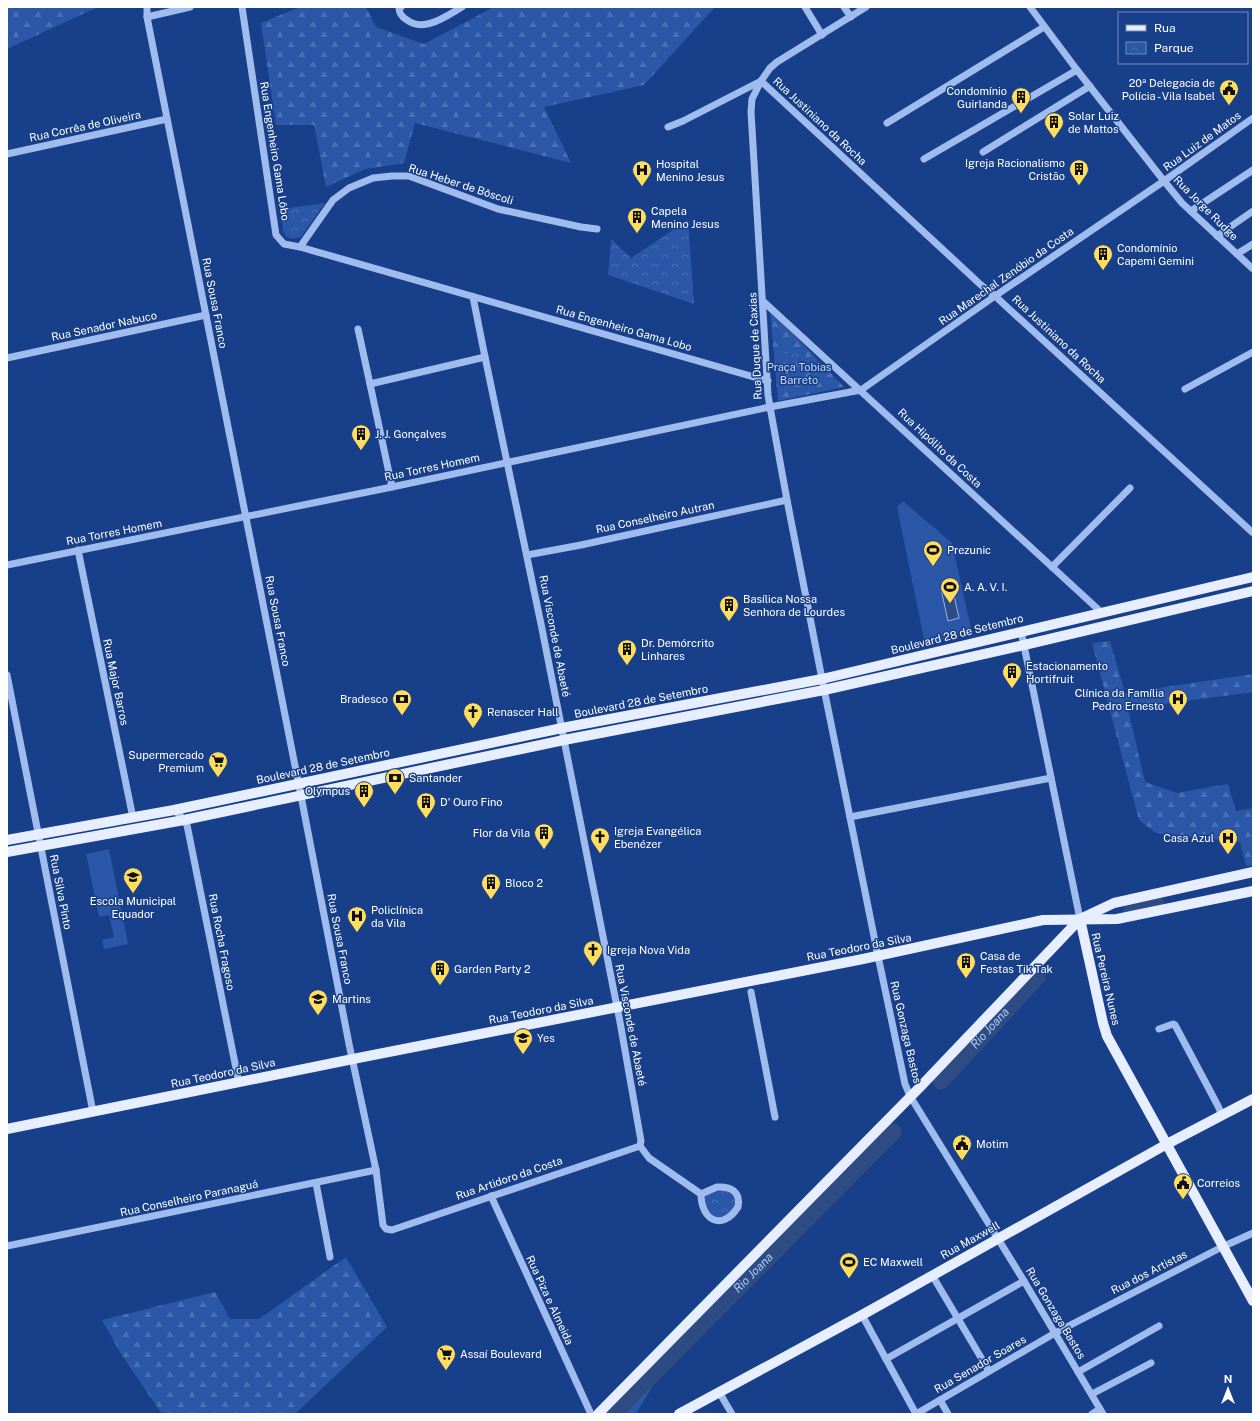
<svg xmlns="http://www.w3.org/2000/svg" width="1260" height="1421" viewBox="0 0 1260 1421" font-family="'Public Sans',sans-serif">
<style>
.green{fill:#2a57a7}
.forest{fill:url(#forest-firs)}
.park{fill:url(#park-crowns)}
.water{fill:#2e4c83;stroke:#92b6f0}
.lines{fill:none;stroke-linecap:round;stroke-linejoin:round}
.river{stroke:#2e4c83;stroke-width:17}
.minor{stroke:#a0bcee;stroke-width:7}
.major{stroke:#e6eeff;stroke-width:10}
.labels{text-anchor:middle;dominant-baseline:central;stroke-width:3;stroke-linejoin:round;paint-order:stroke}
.poi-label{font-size:11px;fill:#fff;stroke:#183f89;text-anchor:start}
.street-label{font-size:11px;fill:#fff;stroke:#183f89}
.park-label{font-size:11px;fill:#c6d9fa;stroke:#183f89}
.water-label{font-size:12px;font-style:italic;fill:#abc7f5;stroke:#183f89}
</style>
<defs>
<pattern id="forest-firs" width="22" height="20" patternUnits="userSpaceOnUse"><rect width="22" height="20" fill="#2a57a7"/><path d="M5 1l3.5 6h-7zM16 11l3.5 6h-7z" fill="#4a70b4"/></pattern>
<pattern id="park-crowns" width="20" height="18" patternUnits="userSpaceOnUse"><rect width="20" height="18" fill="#2a57a7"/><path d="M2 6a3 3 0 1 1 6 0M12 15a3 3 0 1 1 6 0" fill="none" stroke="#4a70b4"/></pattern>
</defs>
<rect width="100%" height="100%" fill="#183f89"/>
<g class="green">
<polygon points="903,501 952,543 972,633 925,644 897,507"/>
<polygon points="109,849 128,944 104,949 102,940 114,937 109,915 99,917 86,854"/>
</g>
<g class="forest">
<polygon points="7,7 98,7 7,49"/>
<polygon points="300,7 366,7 376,27 424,44 494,7 715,7 644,85 544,107 571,163 415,123 404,163 365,169 326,187 314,125 276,125 261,23"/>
<polygon points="770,310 844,387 778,401"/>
<polygon points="1110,641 1125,693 1253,674 1253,692 1128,709 1145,782 1177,793 1228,784 1236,811 1253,808 1253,865 1246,866 1240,842 1156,833 1139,820 1092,643"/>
<polygon points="346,1257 387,1327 295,1414 162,1414 121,1354 102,1320 215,1292 230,1319 259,1319"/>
</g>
<g class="park">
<polygon points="325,203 301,237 293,239 286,237 283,231 281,209"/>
<polygon points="688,220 694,304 608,275 611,239 631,258"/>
<polygon points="797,349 804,358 782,366 781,355"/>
<path d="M722 1189C735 1191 740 1196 733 1209 732 1212 728 1217 725 1218 722 1219 720 1219 718 1219 709 1213 703 1206 705 1195Z"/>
<polygon points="654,1384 637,1412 639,1414 624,1414"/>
</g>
<polygon class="water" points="952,587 959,618 948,621 941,589"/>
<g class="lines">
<g class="river">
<polyline points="1132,910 1156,904"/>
<path id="s1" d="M941 1081 1038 976"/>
<path id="s2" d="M613 1414 893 1132"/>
</g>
<g class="minor">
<polyline points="147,7 147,17 301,796 349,1044 376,1170 383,1225 386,1229 392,1230 640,1146"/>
<polyline points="242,7 276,235 284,244 300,247 768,381"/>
<path d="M401 7 399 8C399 14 402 17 407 20 424 33 446 16 462 7"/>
<polyline points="805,7 822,35"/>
<polyline points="844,7 851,17"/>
<polyline points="1030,7 1077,70 1164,181 1182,203 1253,269"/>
<polyline points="147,17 190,7"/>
<polyline points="761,81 752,99 751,112 768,395 770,407 787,500 822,679 878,956 905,1084 910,1096 1024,1281 1103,1414"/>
<polyline points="761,81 981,285 995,296 1253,533"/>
<polyline points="887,123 1044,27"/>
<polyline points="668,127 683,121 761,81 770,68 777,62 866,7"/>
<polyline points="983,152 1090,86"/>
<polyline points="7,154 167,119"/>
<polyline points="924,159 1077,70"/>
<polyline points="1191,211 1253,170"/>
<polyline points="1217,236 1253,211"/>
<polyline points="300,247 333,200 349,188 373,178 392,176 409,176 498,209 581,227 597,229"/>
<polyline points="1237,254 1253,244"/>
<polyline points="473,297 485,357 541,624 620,1022 641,1141 640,1146"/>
<polyline points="764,302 1101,612"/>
<polyline points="358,329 370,384"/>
<polyline points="7,358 206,315"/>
<polyline points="1185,389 1253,352"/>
<polyline points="392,487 370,384 485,357"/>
<polyline points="78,550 133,818"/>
<polyline points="527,555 581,545 787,500"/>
<polyline points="7,565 392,487 770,407 861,390 995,296 1164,181 1253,118"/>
<polyline points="1052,567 1130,488"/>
<polyline points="1021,631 1080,919"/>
<polyline points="7,675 93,1112"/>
<polyline points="174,810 180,815 187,825 239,1083"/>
<polyline points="850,817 1051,778"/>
<polyline points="751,992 775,1117"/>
<polyline points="1159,1029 1173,1024 1175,1025 1218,1106 1222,1115"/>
<polyline points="640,1146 649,1158 701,1194"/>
<polyline points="316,1183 330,1257"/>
<path d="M717 1187C731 1186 741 1192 738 1207 722 1232 701 1220 701 1194Z"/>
<polyline points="491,1196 591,1414"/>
<polyline points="7,1246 376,1170"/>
<polyline points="932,1275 989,1371"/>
<polyline points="862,1315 916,1414"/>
<polyline points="886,1359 1024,1281"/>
<polyline points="1078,1372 1159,1326"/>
<polyline points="719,1392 732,1414"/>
<polyline points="1092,1394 1151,1363"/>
<polyline points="940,1400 948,1414"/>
<polyline points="916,1414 1055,1333 1222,1247 1253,1233"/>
<polyline points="1092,1414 1100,1409"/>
</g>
<g class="major">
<polyline points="7,840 174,810 562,728 822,679 1253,577"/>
<polyline points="7,852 184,820 564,740 824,690 1024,645 1253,591"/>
<polyline points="1080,919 1103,1023 1107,1036 1253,1301"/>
<polyline points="7,1129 353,1059 863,959 1043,920 1117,919 1253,891"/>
<polyline points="598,1414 922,1085 1080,919 1114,903 1253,872"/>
<polyline points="679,1414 862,1315 1167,1144 1253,1099"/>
</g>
</g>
<defs>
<symbol id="civic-pin" viewBox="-11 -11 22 30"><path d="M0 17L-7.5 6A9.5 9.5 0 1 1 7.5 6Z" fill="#ffde5c" stroke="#183f89"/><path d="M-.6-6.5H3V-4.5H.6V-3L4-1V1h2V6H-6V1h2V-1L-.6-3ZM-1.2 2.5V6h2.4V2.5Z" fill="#111"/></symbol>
<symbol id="building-pin" viewBox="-11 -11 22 30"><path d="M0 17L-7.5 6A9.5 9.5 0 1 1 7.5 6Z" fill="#ffde5c" stroke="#183f89"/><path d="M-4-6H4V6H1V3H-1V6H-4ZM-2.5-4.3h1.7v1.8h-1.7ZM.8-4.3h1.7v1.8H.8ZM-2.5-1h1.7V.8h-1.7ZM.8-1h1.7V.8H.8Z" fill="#111"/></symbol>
<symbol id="hospital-pin" viewBox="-11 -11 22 30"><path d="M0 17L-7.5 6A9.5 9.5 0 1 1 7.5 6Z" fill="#ffde5c" stroke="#183f89"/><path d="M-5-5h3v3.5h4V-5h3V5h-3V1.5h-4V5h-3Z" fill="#111"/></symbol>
<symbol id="stadium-pin" viewBox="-11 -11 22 30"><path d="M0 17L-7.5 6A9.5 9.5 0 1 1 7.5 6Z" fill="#ffde5c" stroke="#183f89"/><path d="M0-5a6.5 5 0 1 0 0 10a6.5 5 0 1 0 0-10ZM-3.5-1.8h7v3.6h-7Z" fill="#111"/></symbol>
<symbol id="bank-pin" viewBox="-11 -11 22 30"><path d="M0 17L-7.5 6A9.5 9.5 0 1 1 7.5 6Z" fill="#ffde5c" stroke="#183f89"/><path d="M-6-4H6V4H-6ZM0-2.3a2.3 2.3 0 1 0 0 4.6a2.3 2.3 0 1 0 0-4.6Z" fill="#111"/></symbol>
<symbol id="church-pin" viewBox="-11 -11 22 30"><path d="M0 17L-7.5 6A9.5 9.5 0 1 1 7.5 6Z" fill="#ffde5c" stroke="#183f89"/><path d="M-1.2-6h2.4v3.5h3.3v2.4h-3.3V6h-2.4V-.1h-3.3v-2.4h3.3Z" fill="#111"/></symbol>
<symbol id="supermarket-pin" viewBox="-11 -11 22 30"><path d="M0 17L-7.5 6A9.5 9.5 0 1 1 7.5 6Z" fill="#ffde5c" stroke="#183f89"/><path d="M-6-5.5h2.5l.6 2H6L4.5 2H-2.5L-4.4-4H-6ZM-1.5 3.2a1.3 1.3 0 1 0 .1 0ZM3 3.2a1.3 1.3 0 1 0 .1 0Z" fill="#111"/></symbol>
<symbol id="school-pin" viewBox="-11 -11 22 30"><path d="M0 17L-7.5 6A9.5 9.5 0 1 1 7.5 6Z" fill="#ffde5c" stroke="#183f89"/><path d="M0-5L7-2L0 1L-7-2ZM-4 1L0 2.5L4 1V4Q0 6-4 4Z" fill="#111"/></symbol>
</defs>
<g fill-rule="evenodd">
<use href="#civic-pin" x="1218" y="78" width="22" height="30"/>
<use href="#building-pin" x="1010" y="86" width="22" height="30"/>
<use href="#building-pin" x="1043" y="111" width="22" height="30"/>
<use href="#building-pin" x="1068" y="158" width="22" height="30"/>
<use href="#hospital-pin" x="631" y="159" width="22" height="30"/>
<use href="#building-pin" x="626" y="206" width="22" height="30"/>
<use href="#building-pin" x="1092" y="243" width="22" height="30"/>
<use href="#building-pin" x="350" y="423" width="22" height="30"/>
<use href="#stadium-pin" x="922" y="539" width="22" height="30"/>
<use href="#stadium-pin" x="939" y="576" width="22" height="30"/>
<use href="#building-pin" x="718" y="594" width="22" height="30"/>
<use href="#building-pin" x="616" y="638" width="22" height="30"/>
<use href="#building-pin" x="1001" y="661" width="22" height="30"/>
<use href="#bank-pin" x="391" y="688" width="22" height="30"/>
<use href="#hospital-pin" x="1167" y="688" width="22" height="30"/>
<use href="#church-pin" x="462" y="701" width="22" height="30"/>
<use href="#supermarket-pin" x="207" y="750" width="22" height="30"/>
<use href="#bank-pin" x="384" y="767" width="22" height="30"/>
<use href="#building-pin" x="353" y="780" width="22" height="30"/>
<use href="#building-pin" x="415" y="791" width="22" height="30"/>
<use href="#building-pin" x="533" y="822" width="22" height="30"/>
<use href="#church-pin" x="589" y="826" width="22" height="30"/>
<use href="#hospital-pin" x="1217" y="827" width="22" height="30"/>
<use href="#school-pin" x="122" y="866" width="22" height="30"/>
<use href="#building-pin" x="480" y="872" width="22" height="30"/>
<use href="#hospital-pin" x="346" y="905" width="22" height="30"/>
<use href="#church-pin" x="582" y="939" width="22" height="30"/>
<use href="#building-pin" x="955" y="951" width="22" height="30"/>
<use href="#building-pin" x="429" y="958" width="22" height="30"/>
<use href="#school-pin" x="307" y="988" width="22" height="30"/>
<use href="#school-pin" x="512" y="1027" width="22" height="30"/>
<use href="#civic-pin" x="951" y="1133" width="22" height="30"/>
<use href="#civic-pin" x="1172" y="1172" width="22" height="30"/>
<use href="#stadium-pin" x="838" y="1251" width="22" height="30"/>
<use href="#supermarket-pin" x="435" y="1343" width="22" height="30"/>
</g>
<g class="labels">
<g class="poi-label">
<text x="1215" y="83" text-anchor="end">20ª Delegacia de<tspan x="1215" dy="13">Polícia - Vila Isabel</tspan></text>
<text x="1007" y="91" text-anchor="end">Condomínio<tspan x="1007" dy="13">Guirlanda</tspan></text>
<text x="1068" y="116">Solar Luiz<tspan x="1068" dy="13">de Mattos</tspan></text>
<text x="1065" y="163" text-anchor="end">Igreja Racionalismo<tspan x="1065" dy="13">Cristão</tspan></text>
<text x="656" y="164">Hospital<tspan x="656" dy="13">Menino Jesus</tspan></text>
<text x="651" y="211">Capela<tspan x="651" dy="13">Menino Jesus</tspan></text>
<text x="1117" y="248">Condomínio<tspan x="1117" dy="13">Capemi Gemini</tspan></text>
<text x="375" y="434">J. J. Gonçalves</text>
<text x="947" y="550">Prezunic</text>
<text x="964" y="587">A. A. V. I.</text>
<text x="743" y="599">Basílica Nossa<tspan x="743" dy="13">Senhora de Lourdes</tspan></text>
<text x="641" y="643">Dr. Demórcrito<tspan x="641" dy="13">Linhares</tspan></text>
<text x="1026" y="666">Estacionamento<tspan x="1026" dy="13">Hortifruit</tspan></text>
<text x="1164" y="693" text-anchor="end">Clínica da Família<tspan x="1164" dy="13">Pedro Ernesto</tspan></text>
<text x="388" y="699" text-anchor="end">Bradesco</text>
<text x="487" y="712">Renascer Hall</text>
<text x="204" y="755" text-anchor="end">Supermercado<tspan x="204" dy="13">Premium</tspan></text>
<text x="409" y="778">Santander</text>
<text x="350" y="791" text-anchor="end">Olympus</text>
<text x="440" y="802">D' Ouro Fino</text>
<text x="614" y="831">Igreja Evangélica<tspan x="614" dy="13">Ebenézer</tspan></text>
<text x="530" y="833" text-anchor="end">Flor da Vila</text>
<text x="1214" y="838" text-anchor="end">Casa Azul</text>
<text x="505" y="883">Bloco 2</text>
<text x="133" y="901" text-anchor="middle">Escola Municipal<tspan x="133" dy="13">Equador</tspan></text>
<text x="371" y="910">Policlínica<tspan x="371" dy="13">da Vila</tspan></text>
<text x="607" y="950">Igreja Nova Vida</text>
<text x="980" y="956">Casa de<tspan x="980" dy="13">Festas Tik Tak</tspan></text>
<text x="454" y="969">Garden Party 2</text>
<text x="332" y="999">Martins</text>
<text x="537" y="1038">Yes</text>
<text x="976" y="1144">Motim</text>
<text x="1197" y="1183">Correios</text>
<text x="863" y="1262">EC Maxwell</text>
<text x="460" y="1354">Assaí Boulevard</text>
</g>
<g class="street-label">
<text transform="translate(820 121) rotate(43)">Rua Justiniano da Rocha</text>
<text transform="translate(85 126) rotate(-12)">Rua Corrêa de Oliveira</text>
<text transform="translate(1202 141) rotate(-36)">Rua Luiz de Matos</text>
<text transform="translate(275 151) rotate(81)">Rua Engenheiro Gama Lôbo</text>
<text transform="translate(461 184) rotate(18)">Rua Heber de Bôscoli</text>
<text transform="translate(1206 208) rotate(45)">Rua Jorge Rudge</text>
<text transform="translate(1006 276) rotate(-35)">Rua Marechal Zenóbio da Costa</text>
<text transform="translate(215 303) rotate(79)">Rua Sousa Franco</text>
<text transform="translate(104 326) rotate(-12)">Rua Senador Nabuco</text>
<text transform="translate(624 328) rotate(16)">Rua Engenheiro Gama Lobo</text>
<text transform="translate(1059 339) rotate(43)">Rua Justiniano da Rocha</text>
<text transform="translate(755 346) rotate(-93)">Rua Duque de Caxias</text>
<text transform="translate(940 448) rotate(43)">Rua Hipólito da Costa</text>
<text transform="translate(432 467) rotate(-12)">Rua Torres Homem</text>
<text transform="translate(655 517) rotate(-12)">Rua Conselheiro Autran</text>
<text transform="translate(114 532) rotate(-11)">Rua Torres Homem</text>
<text transform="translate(278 621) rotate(79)">Rua Sousa Franco</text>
<text transform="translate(957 634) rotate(-14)">Boulevard 28 de Setembro</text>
<text transform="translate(555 636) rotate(79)">Rua Visconde de Abaeté</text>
<text transform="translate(116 682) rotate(78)">Rua Major Barros</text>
<text transform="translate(641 701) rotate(-11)">Boulevard 28 de Setembro</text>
<text transform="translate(323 766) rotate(-12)">Boulevard 28 de Setembro</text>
<text transform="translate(61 892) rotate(79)">Rua Silva Pinto</text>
<text transform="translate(340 939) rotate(79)">Rua Sousa Franco</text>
<text transform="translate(222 942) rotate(79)">Rua Rocha Fragoso</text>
<text transform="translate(859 947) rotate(-11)">Rua Teodoro da Silva</text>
<text transform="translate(1106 979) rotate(77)">Rua Pereira Nunes</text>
<text transform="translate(541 1010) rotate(-11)">Rua Teodoro da Silva</text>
<text transform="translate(631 1025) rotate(79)">Rua Visconde de Abaeté</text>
<text transform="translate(906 1032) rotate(77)">Rua Gonzaga Bastos</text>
<text transform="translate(223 1073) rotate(-12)">Rua Teodoro da Silva</text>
<text transform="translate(509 1178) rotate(-19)">Rua Artidoro da Costa</text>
<text transform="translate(189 1198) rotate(-12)">Rua Conselheiro Paranaguá</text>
<text transform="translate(970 1240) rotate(-29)">Rua Maxwell</text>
<text transform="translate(1149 1272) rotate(-27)">Rua dos Artistas</text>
<text transform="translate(550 1300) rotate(65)">Rua Piza e Almeida</text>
<text transform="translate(1056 1313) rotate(59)">Rua Gonzaga Bastos</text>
<text transform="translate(980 1364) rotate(-30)">Rua Senador Soares</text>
</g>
<g class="park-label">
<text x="799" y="367">Praça Tobias<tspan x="799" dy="13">Barreto</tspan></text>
</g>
<g class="water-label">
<text stroke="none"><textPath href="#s1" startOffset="72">Rio Joana</textPath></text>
<text stroke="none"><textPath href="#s2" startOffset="199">Rio Joana</textPath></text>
</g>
</g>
<rect width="1260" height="1421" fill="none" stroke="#ffffff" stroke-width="16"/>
<rect x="1118" y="12" width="130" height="52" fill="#183f89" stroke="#748cb8"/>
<rect x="1126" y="25" width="20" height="6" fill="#e6eeff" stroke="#748cb8"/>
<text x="1154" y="32" font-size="12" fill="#ffffff">Rua</text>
<rect x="1126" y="42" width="20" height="12" fill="url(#park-crowns)" stroke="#748cb8"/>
<text x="1154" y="52" font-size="12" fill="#ffffff">Parque</text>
<g transform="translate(1228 1389)" stroke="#183f89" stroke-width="3" paint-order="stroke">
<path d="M0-3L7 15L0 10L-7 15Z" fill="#ffffff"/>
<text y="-6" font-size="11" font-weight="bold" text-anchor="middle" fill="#ffffff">N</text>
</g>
</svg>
